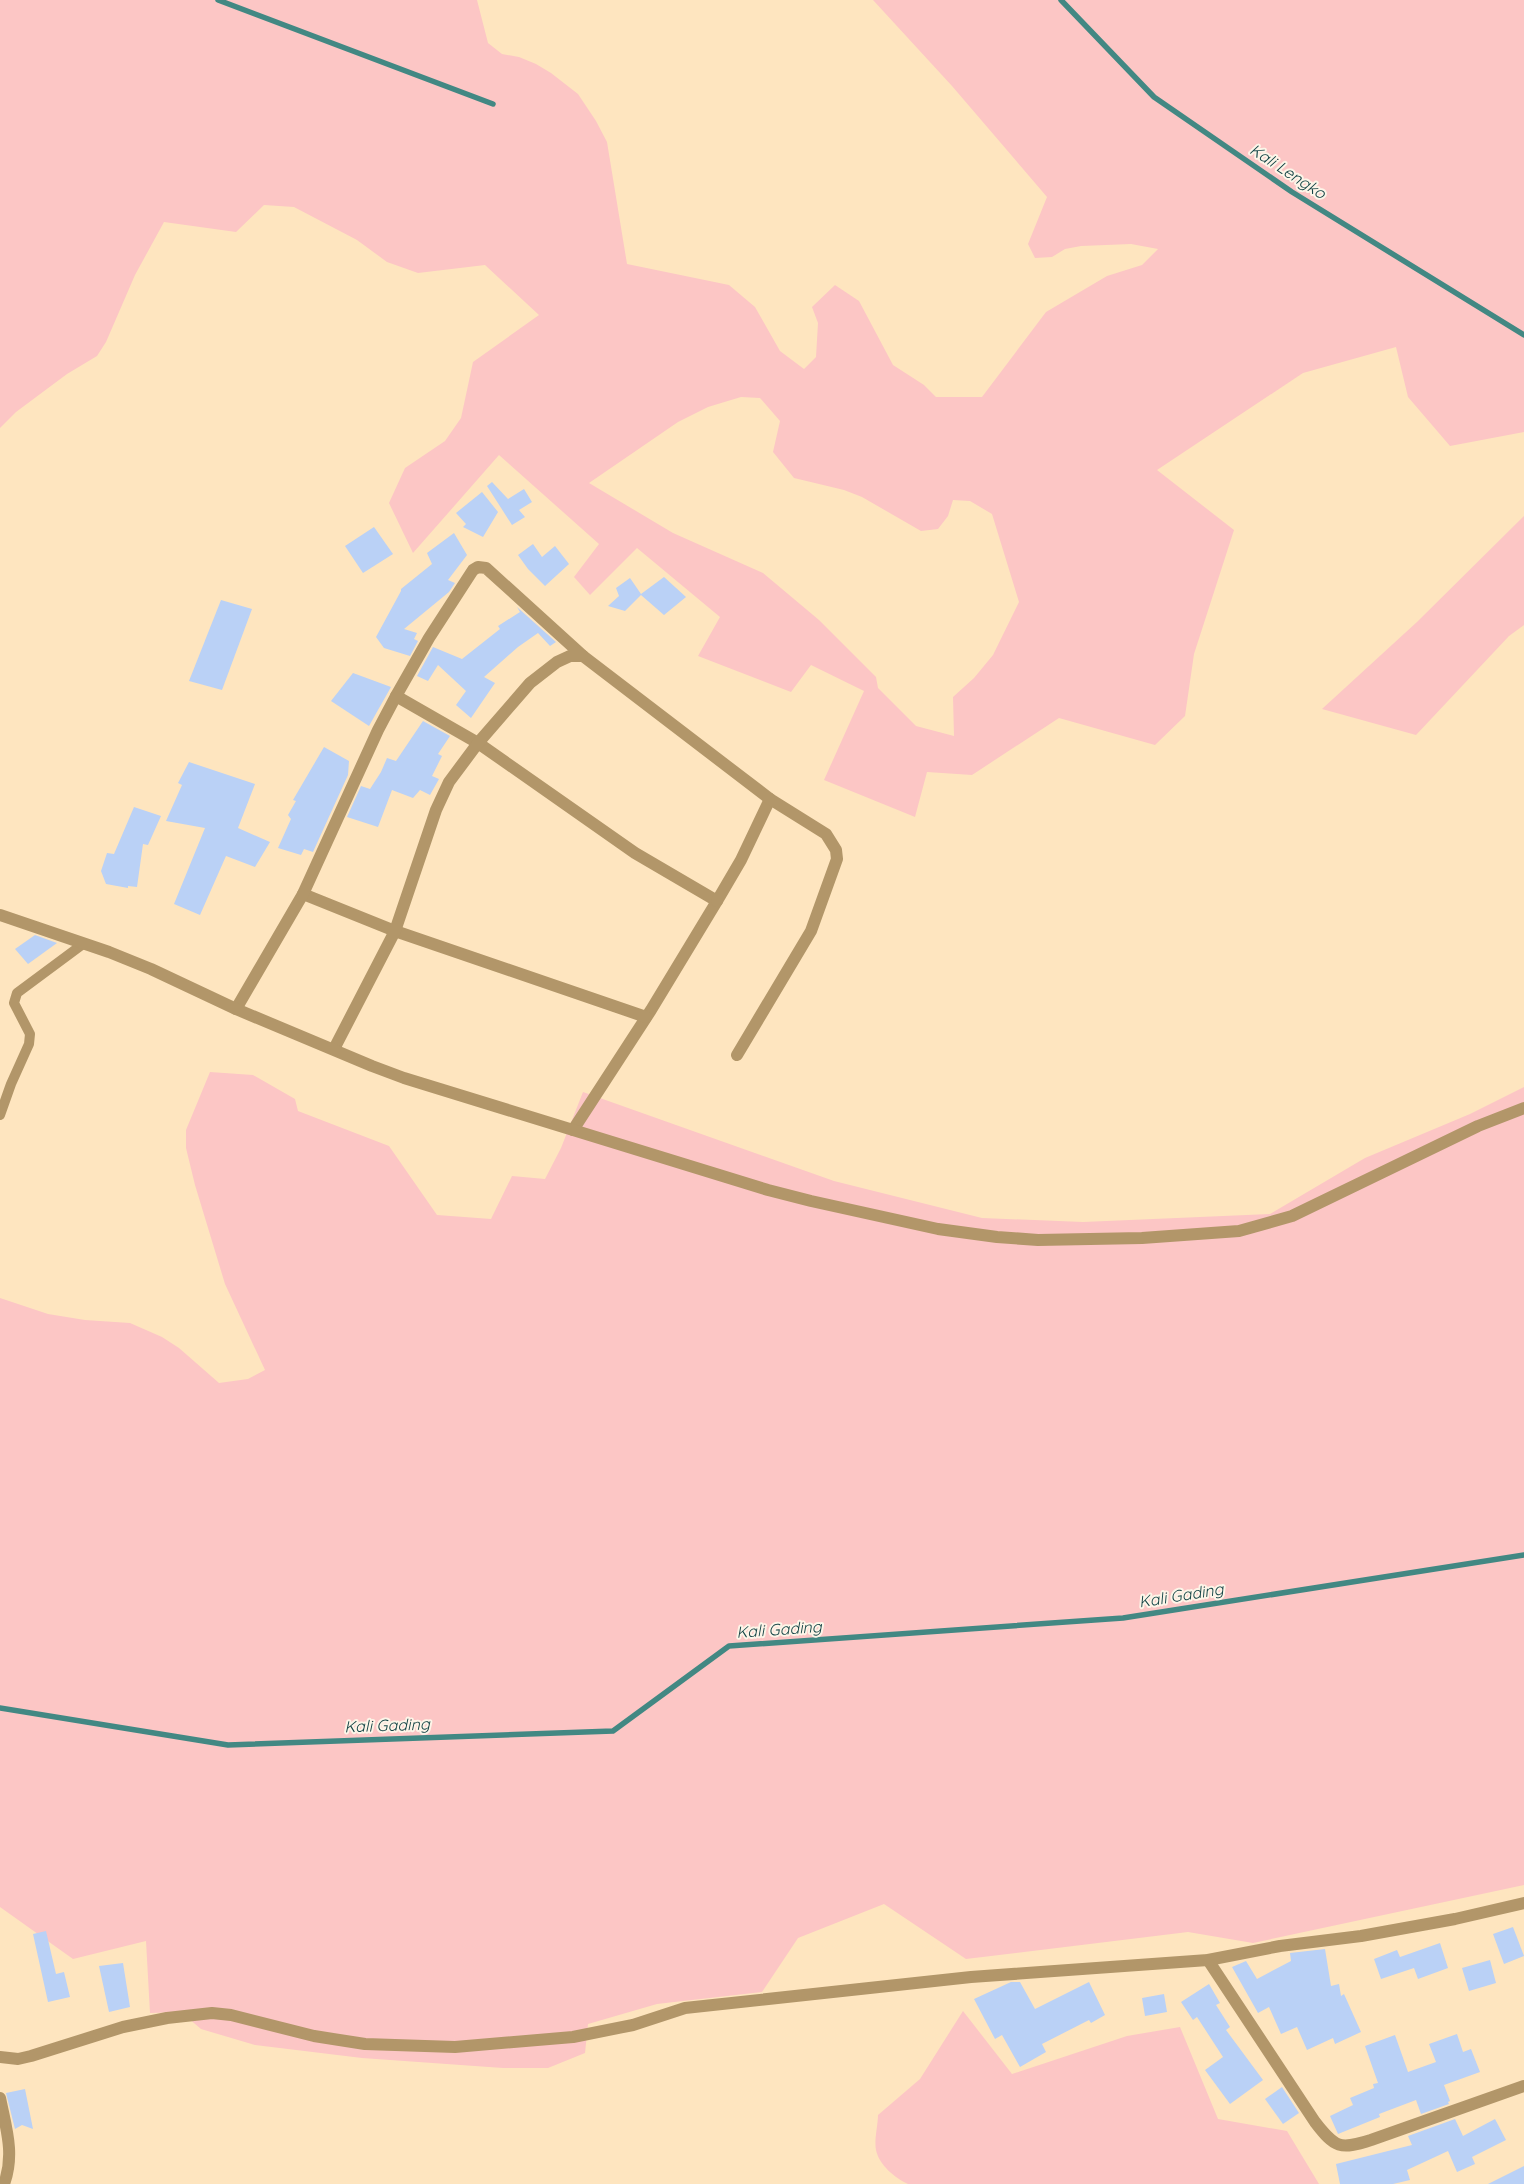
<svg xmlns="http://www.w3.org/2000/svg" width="1524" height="2184" viewBox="0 0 1524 2184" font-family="Quicksand,sans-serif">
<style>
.green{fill:#fcc6c5;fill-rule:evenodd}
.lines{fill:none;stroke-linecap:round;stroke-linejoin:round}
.stream{stroke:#428883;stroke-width:5.5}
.building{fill:#bad1f6}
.service{stroke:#b29669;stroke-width:10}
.minor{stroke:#b29669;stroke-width:12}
.tertiary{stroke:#b29669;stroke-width:12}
.labels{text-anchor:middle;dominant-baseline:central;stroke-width:4;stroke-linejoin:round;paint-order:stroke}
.water-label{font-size:16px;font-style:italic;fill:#134345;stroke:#fdf5e8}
</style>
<rect width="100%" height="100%" fill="#fee5bf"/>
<g class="green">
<path d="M0 0H477L488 43 502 54 519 57 536 64 551 73 578 94 596 121 607 142 627 264 729 285 755 307 780 351 804 369 816 357 818 323 812 307 835 285 859 301 893 365 924 385 936 397H982L1046 312 1107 276 1142 265 1158 249 1131 244 1081 246 1065 249 1052 257 1035 258 1028 244 1047 197 952 86 873 0H1524V432L1450 446 1408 397 1396 347 1303 373 1157 470 1234 530 1194 654 1185 716 1155 745 1059 718 972 775 927 772 915 817 824 780 864 691 811 665 791 692 698 656 720 617 637 548 590 595 574 577 599 544 499 455 413 553 389 503 405 468 445 441 461 418 473 362 539 315 485 265 418 273 387 262 357 240 294 207 264 205 236 232 164 222 135 275 106 342 97 356 67 374 16 412 0 428ZM741 397 760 398 780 421 773 452 794 478 844 490 862 497 921 531 938 529 948 516 953 500 970 501 992 514 1019 602 993 655 974 678 953 697 954 736 916 726 878 688 876 677 819 620 763 573 673 533 589 483 678 422 708 407Z"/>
<polygon points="1524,516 1524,625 1509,636 1416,735 1322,709 1417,622"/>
<polygon points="210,1072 253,1075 295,1099 298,1111 389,1146 437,1215 491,1219 512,1176 545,1179 561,1148 583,1092 834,1181 982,1218 1083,1222 1270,1214 1365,1158 1470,1114 1524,1087 1524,1885 1253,1943 1188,1932 966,1959 884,1904 798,1938 762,1992 657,2004 588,2024 585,2053 548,2068 503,2068 362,2058 255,2045 201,2029 181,2012 150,2013 146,1941 73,1959 0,1907 0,1298 48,1314 85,1320 130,1323 162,1337 179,1348 219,1383 248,1379 265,1370 225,1284 195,1185 186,1148 186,1130"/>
<path d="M963 2011 1012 2074 1127 2036 1180 2027 1218 2119 1287 2131 1319 2184H908C895 2178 879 2165 876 2150 874 2140 878 2125 878 2115L920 2079Z"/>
</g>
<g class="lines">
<g class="stream">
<polyline points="218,0 493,104"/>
<polyline points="1061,0 1154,97 1292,192 1524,335"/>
<polyline points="0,1708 228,1745 613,1731 729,1646 1123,1618 1524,1555"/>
</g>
</g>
<g class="building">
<polygon points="492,482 508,499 524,489 532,502 519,510 525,517 512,525 487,486"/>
<polygon points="482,492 498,512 483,537 463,527 466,524 456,513"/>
<polygon points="374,527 393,554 363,573 345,546"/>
<polygon points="454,533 467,555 448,580 455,583 449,592 404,629 417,633 414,639 418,641 410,656 384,648 376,637 401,591 401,589 432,564 427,553"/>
<polygon points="533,544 542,557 555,546 569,564 545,586 528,569 518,555"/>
<polygon points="664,577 686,597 664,615 641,595 625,611 608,606 619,596 616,588 630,578 641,594"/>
<polygon points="221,600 252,609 222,690 189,681"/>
<polygon points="517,607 556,642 550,646 538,633 518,647 484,677 495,683 471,718 456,705 466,691 438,665 428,681 417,676 433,647 462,659 500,629 498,626 520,612"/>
<polygon points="353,673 391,687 369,726 331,701"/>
<polygon points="423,721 450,736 438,754 442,756 432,776 439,779 430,795 420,790 413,798 392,790 378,827 347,817 361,786 370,789 381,772 387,758 396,761"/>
<polygon points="324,747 349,761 348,775 313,852 304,849 301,855 278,848 291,819 288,815 296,801 293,800"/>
<polygon points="189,762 255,784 238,828 270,842 255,867 226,856 200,915 174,904 205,828 166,821 182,785 178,783"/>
<polygon points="134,807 161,816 148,845 143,844 137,887 128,886 128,888 106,884 101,871 107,853 114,854"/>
<polygon points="35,935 57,943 28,964 15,949"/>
<polygon points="1513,1927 1524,1956 1504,1964 1493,1934"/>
<polygon points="46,1931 56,1974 64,1972 70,1997 48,2002 33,1934"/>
<polygon points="1440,1943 1448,1968 1418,1979 1414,1968 1381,1979 1374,1959 1397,1950 1400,1957"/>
<polygon points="1325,1949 1331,1986 1339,1984 1341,1996 1344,1994 1361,2032 1335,2044 1333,2038 1307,2050 1297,2027 1281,2034 1269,2007 1258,2013 1232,1967 1246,1961 1257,1979 1291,1961 1290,1953"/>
<polygon points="1490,1960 1496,1983 1469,1991 1462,1968"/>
<polygon points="123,1963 130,2007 109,2012 99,1966"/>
<polygon points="1011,1982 1020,1982 1035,2009 1089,1982 1105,2015 1091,2023 1089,2020 1042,2044 1046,2052 1020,2067 1002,2035 995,2039 974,1999"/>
<polygon points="1209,1984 1220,2003 1216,2005 1230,2027 1226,2030 1263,2080 1230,2104 1205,2070 1223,2057 1197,2017 1193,2020 1181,2002"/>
<polygon points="1164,1994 1167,2012 1145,2016 1142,1998"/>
<polygon points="1457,2034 1463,2052 1471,2049 1480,2072 1444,2085 1450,2101 1448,2102 1449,2104 1421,2114 1416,2100 1379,2114 1380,2117 1338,2134 1330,2116 1353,2105 1350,2098 1374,2088 1373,2084 1378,2083 1365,2046 1395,2035 1408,2072 1436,2062 1429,2044"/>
<polygon points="1282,2087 1299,2113 1283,2124 1265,2099"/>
<polygon points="25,2089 33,2129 22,2125 15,2129 6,2093"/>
<polygon points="1455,2119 1463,2136 1495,2119 1506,2140 1472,2157 1475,2164 1457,2172 1448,2151 1407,2170 1410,2180 1393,2184 1340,2184 1336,2164 1412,2145 1408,2136"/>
<polygon points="1524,2166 1524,2184 1488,2184"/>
</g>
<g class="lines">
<polyline class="service" points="0,1115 11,1084 29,1044 30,1034 14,1003 17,993 83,944"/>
<g class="minor">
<polyline points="396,696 478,743 635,853 717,901 651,1010 573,1130"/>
<polyline points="303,894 395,931 646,1017"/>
<polyline points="717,901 741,860 770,799"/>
<polyline points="236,1009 303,894 378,730 396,696 429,638 473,570 478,567 486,568 583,656"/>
<polyline points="334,1049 395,931 436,810 449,782 478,743 530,683 557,662 570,656 583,656 770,799 826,834 836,850 837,859 811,931 737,1055"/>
<path d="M1208 1960 1315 2122C1335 2148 1340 2150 1371 2140L1524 2086"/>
<polyline points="0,2057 18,2059 31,2056 123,2027 167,2018 212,2013 231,2015 314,2036 365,2044 455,2047 573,2037 633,2025 685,2008 971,1977 1208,1960 1280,1946 1361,1936 1455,1919 1524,1903"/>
<path d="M0 2098C6 2128 15 2154 4 2184"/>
</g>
<polyline class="tertiary" points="0,915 109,952 151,969 236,1009 372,1066 404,1078 768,1190 811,1201 938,1229 997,1237 1038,1240 1142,1238 1239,1231 1292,1216 1478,1126 1524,1108"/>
</g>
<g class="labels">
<g class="water-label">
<text transform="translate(1288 171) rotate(33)">Kali Lengko</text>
<text transform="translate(1181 1595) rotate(-9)">Kali Gading</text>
<text transform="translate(779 1629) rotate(-4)">Kali Gading</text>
<text transform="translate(387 1725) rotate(-2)">Kali Gading</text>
</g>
</g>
</svg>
